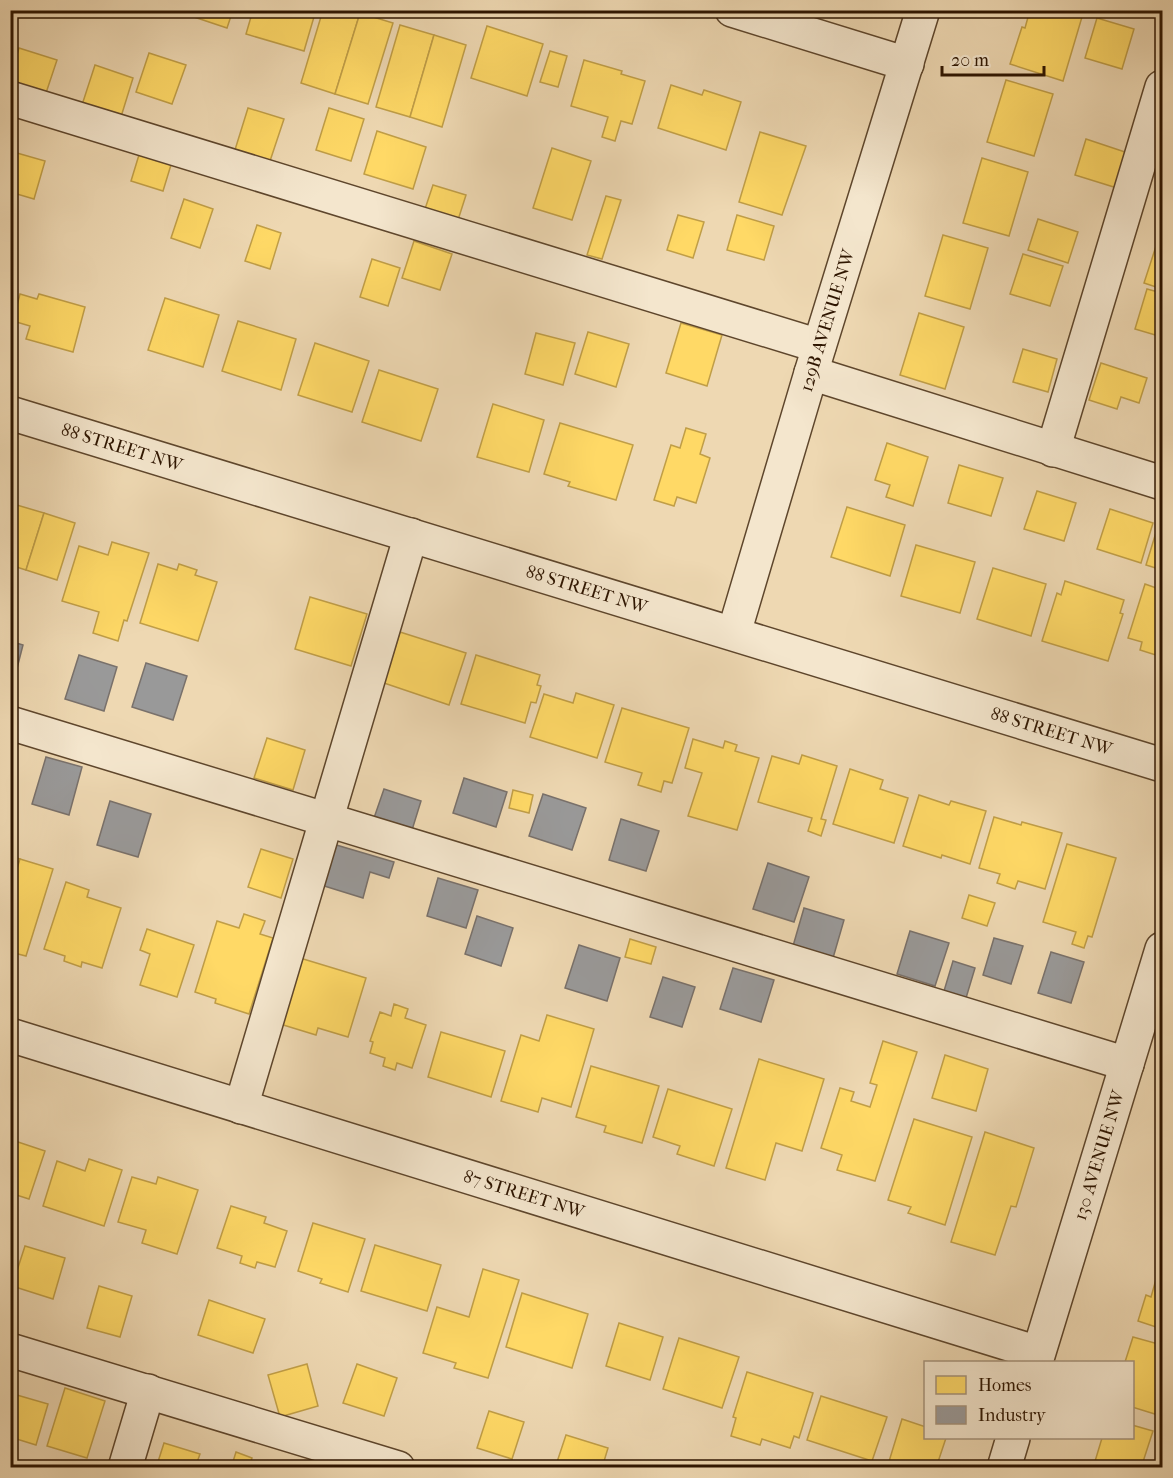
<svg xmlns="http://www.w3.org/2000/svg" width="1173" height="1478" viewBox="0 0 1173 1478" font-family="'IM FELL French Canon',serif">
<style>
.homes{fill:#ffd966;stroke:#c09e47;stroke-width:1.5}
.industry{fill:#999;stroke:#79716b;stroke-width:1.5}
.lines{fill:none;stroke-linecap:round;stroke-linejoin:round}
.minor-casing{stroke:#5e462c;stroke-width:36}
.minor{stroke:#f4e6cd;stroke-width:33}
.labels{text-anchor:middle;dominant-baseline:central;stroke-width:6;stroke-linejoin:round;paint-order:stroke}
.street-label{font-size:18px;fill:#2e1500;stroke:#f4e6cd}
</style>
<rect width="100%" height="100%" fill="#eed8b2"/>
<filter id="stains"><feTurbulence type="fractalNoise" baseFrequency=".00333" numOctaves="4"/><feColorMatrix values="0 0 0 0 .2 0 0 0 0 .09 0 0 0 0 .02 0 0 0 .5 -.17"/></filter>
<radialGradient id="worn" r=".72"><stop offset=".6" stop-color="#630" stop-opacity="0"/><stop offset="1" stop-color="#630" stop-opacity=".3"/></radialGradient>
<g class="homes">
<polygon points="173,10 233,10 227,28"/>
<polygon points="253,10 316,10 304,51 246,34"/>
<polygon points="323,10 353,10 360,13 335,94 301,83"/>
<polygon points="1030,10 1061,10 1082,17 1063,81 1010,64 1022,27 1025,28"/>
<polygon points="360,13 393,23 368,104 335,94"/>
<polygon points="1097,18 1134,29 1122,69 1085,58"/>
<polygon points="400,25 434,35 410,117 376,107"/>
<polygon points="487,26 543,44 527,96 471,78"/>
<polygon points="434,35 466,45 442,127 410,117"/>
<polygon points="19,48 57,60 45,96 10,85 10,78"/>
<polygon points="550,51 567,56 558,87 540,82"/>
<polygon points="149,53 186,65 172,104 136,92"/>
<polygon points="584,60 622,71 621,74 645,81 632,124 621,121 615,141 602,137 608,117 571,106"/>
<polygon points="95,65 133,78 120,120 81,108"/>
<polygon points="1006,80 1053,94 1034,156 987,142"/>
<polygon points="671,85 702,95 704,90 741,102 726,150 658,128"/>
<polygon points="248,108 284,119 269,164 234,153"/>
<polygon points="329,108 364,119 351,161 316,150"/>
<polygon points="377,131 426,147 413,189 364,174"/>
<polygon points="760,132 806,146 782,215 739,202"/>
<polygon points="1086,139 1128,153 1117,188 1075,175"/>
<polygon points="142,145 174,155 163,191 131,181"/>
<polygon points="552,148 591,161 572,220 533,208"/>
<polygon points="10,151 45,161 34,199 10,192"/>
<polygon points="982,158 1028,172 1009,236 963,223"/>
<polygon points="433,185 466,195 458,220 425,209"/>
<polygon points="606,196 621,200 602,259 587,255"/>
<polygon points="184,199 213,209 200,248 171,238"/>
<polygon points="678,215 704,222 693,258 667,250"/>
<polygon points="737,215 774,226 764,260 727,250"/>
<polygon points="1038,219 1078,232 1068,263 1028,250"/>
<polygon points="257,225 281,233 270,269 245,261"/>
<polygon points="943,235 988,248 970,309 925,296"/>
<polygon points="1158,240 1162,241 1162,289 1144,283"/>
<polygon points="414,241 452,254 440,290 402,278"/>
<polygon points="1023,254 1063,266 1050,306 1010,294"/>
<polygon points="372,259 400,268 388,306 360,297"/>
<polygon points="1147,289 1162,293 1162,337 1135,329"/>
<polygon points="20,294 37,299 39,294 85,307 73,352 26,339 30,326 13,321"/>
<polygon points="165,298 219,315 203,367 148,350"/>
<polygon points="919,313 964,327 945,389 900,375"/>
<polygon points="238,321 296,339 281,390 222,371"/>
<polygon points="681,323 722,335 707,386 666,373"/>
<polygon points="588,332 629,344 616,387 575,374"/>
<polygon points="536,333 575,343 563,385 525,374"/>
<polygon points="315,343 369,361 352,412 298,395"/>
<polygon points="1023,349 1057,359 1048,392 1013,382"/>
<polygon points="1101,363 1147,378 1139,403 1121,397 1117,409 1089,400"/>
<polygon points="379,370 438,389 421,441 362,422"/>
<polygon points="493,404 544,420 529,472 477,457"/>
<polygon points="560,423 633,445 616,500 568,486 570,482 544,474"/>
<polygon points="686,428 706,434 700,454 710,458 696,503 677,497 674,506 654,500 671,445 680,448"/>
<polygon points="887,443 928,457 913,506 886,497 890,485 875,480"/>
<polygon points="959,465 1003,478 991,516 948,503"/>
<polygon points="1037,491 1076,503 1064,541 1024,529"/>
<polygon points="10,503 44,513 26,570 10,565"/>
<polygon points="847,507 905,525 890,576 831,557"/>
<polygon points="1110,509 1153,523 1141,563 1097,549"/>
<polygon points="44,513 75,523 57,580 26,570"/>
<polygon points="1158,526 1162,527 1162,570 1146,565"/>
<polygon points="112,542 149,553 127,621 124,620 118,641 93,633 99,612 62,601 79,546 108,555"/>
<polygon points="916,545 975,562 960,613 901,596"/>
<polygon points="158,564 177,570 179,564 197,570 195,575 217,582 198,641 140,623"/>
<polygon points="993,568 1046,584 1031,636 977,619"/>
<polygon points="1065,581 1124,600 1120,613 1123,614 1108,661 1042,641 1057,593 1061,595"/>
<polygon points="1145,584 1162,590 1162,657 1140,650 1142,642 1128,638"/>
<polygon points="310,597 367,614 351,666 295,649"/>
<polygon points="400,632 466,653 449,705 384,683"/>
<polygon points="476,655 540,675 537,685 541,686 536,703 531,702 525,723 461,704"/>
<polygon points="576,693 614,705 597,758 530,737 544,694 573,703"/>
<polygon points="622,708 689,728 672,783 664,781 661,792 638,785 642,773 605,762"/>
<polygon points="267,738 305,750 293,790 254,778"/>
<polygon points="693,739 723,748 725,741 737,745 735,751 759,758 737,830 688,816 702,773 685,768"/>
<polygon points="802,755 837,766 821,819 826,820 821,836 808,831 812,818 758,802 772,756 799,764"/>
<polygon points="850,769 883,780 880,789 908,798 894,843 833,824"/>
<polygon points="513,790 533,795 529,813 509,808"/>
<polygon points="919,795 949,805 951,801 986,811 970,864 942,855 941,858 903,846"/>
<polygon points="994,817 1021,825 1022,822 1062,833 1045,889 1018,881 1015,889 997,883 1000,874 979,868"/>
<polygon points="1067,844 1116,858 1092,937 1088,936 1084,948 1072,944 1076,932 1043,922"/>
<polygon points="261,849 293,859 281,898 248,887"/>
<polygon points="10,856 20,859 10,891"/>
<polygon points="20,859 53,869 26,956 10,952 10,891"/>
<polygon points="66,882 89,890 87,897 121,908 102,968 82,962 81,967 64,961 65,956 44,949"/>
<polygon points="969,895 995,903 987,926 962,918"/>
<polygon points="244,914 265,921 260,934 273,938 249,1014 215,1003 216,999 195,992 217,921 239,928"/>
<polygon points="147,929 194,945 177,997 140,985 150,954 140,950"/>
<polygon points="630,939 656,947 651,964 625,957"/>
<polygon points="300,958 366,978 348,1037 318,1028 316,1035 280,1024"/>
<polygon points="394,1004 408,1009 405,1018 426,1025 412,1068 397,1063 395,1070 383,1066 385,1058 370,1053 373,1042 370,1041 380,1012 391,1016"/>
<polygon points="547,1015 594,1029 571,1107 542,1098 538,1112 501,1101 521,1035 539,1041"/>
<polygon points="441,1032 505,1051 491,1097 428,1077"/>
<polygon points="883,1041 917,1052 875,1181 837,1170 842,1155 821,1148 840,1088 854,1092 851,1101 870,1107 877,1085 870,1083"/>
<polygon points="945,1055 988,1069 976,1111 932,1098"/>
<polygon points="759,1059 824,1079 802,1151 776,1143 765,1180 726,1168"/>
<polygon points="591,1066 659,1086 642,1143 604,1132 606,1126 576,1117"/>
<polygon points="668,1089 732,1109 714,1166 677,1154 680,1146 653,1137"/>
<polygon points="914,1119 972,1137 945,1225 908,1213 911,1207 888,1200"/>
<polygon points="985,1132 1034,1148 1016,1207 1011,1206 995,1255 951,1242"/>
<polygon points="10,1133 14,1134 12,1140 45,1151 29,1199 10,1193"/>
<polygon points="89,1159 122,1170 104,1226 43,1206 57,1161 85,1171"/>
<polygon points="132,1177 156,1184 158,1177 198,1190 177,1254 142,1243 146,1230 118,1222"/>
<polygon points="231,1206 266,1217 264,1223 287,1231 275,1267 257,1262 255,1268 240,1263 242,1256 217,1248"/>
<polygon points="313,1223 365,1239 348,1292 320,1283 322,1279 298,1271"/>
<polygon points="375,1245 441,1265 427,1311 361,1291"/>
<polygon points="25,1246 65,1258 53,1299 12,1286"/>
<polygon points="1162,1249 1162,1329 1138,1321 1146,1295 1151,1297 1159,1269 1156,1269"/>
<polygon points="483,1269 519,1280 488,1378 454,1368 456,1363 423,1353 437,1307 469,1317"/>
<polygon points="99,1286 132,1296 120,1337 87,1328"/>
<polygon points="522,1293 588,1314 572,1368 506,1347"/>
<polygon points="209,1300 265,1319 253,1353 198,1335"/>
<polygon points="619,1323 663,1337 650,1380 606,1366"/>
<polygon points="1133,1337 1162,1345 1162,1399 1158,1415 1132,1407 1132,1362 1125,1362"/>
<polygon points="679,1338 739,1357 722,1408 663,1389"/>
<polygon points="307,1364 318,1406 280,1417 268,1375"/>
<polygon points="357,1364 397,1378 384,1416 343,1403"/>
<polygon points="747,1372 813,1393 799,1438 794,1436 790,1448 762,1439 760,1445 731,1436 736,1418 733,1417"/>
<polygon points="65,1388 105,1401 87,1458 47,1446"/>
<polygon points="10,1393 48,1404 36,1445 10,1437"/>
<polygon points="821,1396 887,1417 872,1461 807,1440"/>
<polygon points="489,1411 524,1422 512,1459 477,1448"/>
<polygon points="902,1419 926,1427 926,1438 946,1438 936,1468 887,1468"/>
<polygon points="1132,1425 1153,1431 1141,1468 1093,1468 1102,1438 1132,1438"/>
<polygon points="566,1435 608,1448 602,1468 555,1468"/>
<polygon points="164,1443 200,1454 195,1468 156,1468"/>
<polygon points="236,1452 252,1458 249,1468 231,1468"/>
</g>
<g class="industry">
<polygon points="10,641 23,645 14,680 10,679"/>
<polygon points="79,655 117,667 104,711 65,699"/>
<polygon points="146,663 187,676 173,720 132,707"/>
<polygon points="46,757 82,767 69,815 32,804"/>
<polygon points="464,778 507,792 496,827 453,813"/>
<polygon points="384,789 421,801 412,830 374,818"/>
<polygon points="543,794 586,808 572,850 529,836"/>
<polygon points="110,801 151,814 138,857 97,845"/>
<polygon points="621,819 659,831 646,871 609,860"/>
<polygon points="333,844 394,862 389,878 370,872 363,898 321,885"/>
<polygon points="768,863 809,877 794,922 753,909"/>
<polygon points="438,878 478,890 466,928 427,916"/>
<polygon points="804,908 844,920 833,958 793,946"/>
<polygon points="477,916 513,928 501,966 465,954"/>
<polygon points="910,931 949,943 935,986 897,974"/>
<polygon points="994,938 1023,946 1011,984 983,975"/>
<polygon points="579,945 620,958 607,1001 565,988"/>
<polygon points="1051,952 1084,962 1071,1003 1038,993"/>
<polygon points="953,961 975,968 966,998 944,991"/>
<polygon points="733,968 774,980 761,1022 720,1009"/>
<polygon points="663,977 695,987 682,1027 650,1017"/>
</g>
<g class="lines">
<defs>
<g id="minor">
<polyline points="732,10 907,64"/>
<polyline points="10,98 819,346"/>
<polyline points="811,373 1162,483"/>
<path id="s1" d="M10 413 1162 765"/>
<polyline points="1053,450 1162,87"/>
<path id="s2" d="M734 633 811 373 923 10"/>
<polyline points="10,723 1127,1064"/>
<path id="s3" d="M10 1035 1038 1353"/>
<polyline points="241,1107 411,535"/>
<polyline points="10,1350 398,1468"/>
<path id="s4" d="M1036 1362 1162 949"/>
<polyline points="125,1468 148,1391"/>
<polyline points="1004,1468 1013,1438"/>
</g>
</defs>
<use href="#minor" class="minor-casing"/>
<use href="#minor" class="minor"/>
</g>
<g class="labels">
<g class="street-label">
<text stroke="none"><textPath href="#s2" startOffset="326">129B AVENUE NW</textPath></text>
<text stroke="none"><textPath href="#s1" startOffset="117">88 STREET NW</textPath></text>
<text stroke="none"><textPath href="#s1" startOffset="603">88 STREET NW</textPath></text>
<text stroke="none"><textPath href="#s1" startOffset="1089">88 STREET NW</textPath></text>
<text stroke="none"><textPath href="#s4" startOffset="216">130 AVENUE NW</textPath></text>
<text stroke="none"><textPath href="#s3" startOffset="538">87 STREET NW</textPath></text>
</g>
</g>
<rect width="1173" height="1478" fill="none" stroke="#eed8b2" stroke-width="36"/>
<rect x="12" y="12" width="1149" height="1454" fill="none" stroke="#2e1500" stroke-width="3"/>
<rect x="18" y="18" width="1137" height="1442" fill="none" stroke="#2e1500" stroke-width="1.5"/>
<rect x="924" y="1361" width="210" height="78" fill="#f4e6cd" stroke="#a5927b" stroke-width="1.5"/>
<rect x="936" y="1376" width="30" height="18" fill="#ffd966" stroke="#a5927b" stroke-width="1.5"/>
<text x="978" y="1391" font-size="18" fill="#2e1500">Homes</text>
<rect x="936" y="1406" width="30" height="18" fill="#999999" stroke="#a5927b" stroke-width="1.5"/>
<text x="978" y="1421" font-size="18" fill="#2e1500">Industry</text>
<path d="M942 66v9h102v-9" fill="none" stroke="#2e1500" stroke-width="3"/>
<text x="951" y="66" font-size="18" fill="#2e1500" stroke="#f4e6cd" stroke-width="4.5" paint-order="stroke">20 m</text>
<rect width="100%" height="100%" filter="url(#stains)"/>
<rect width="100%" height="100%" fill="url(#worn)"/>
</svg>
